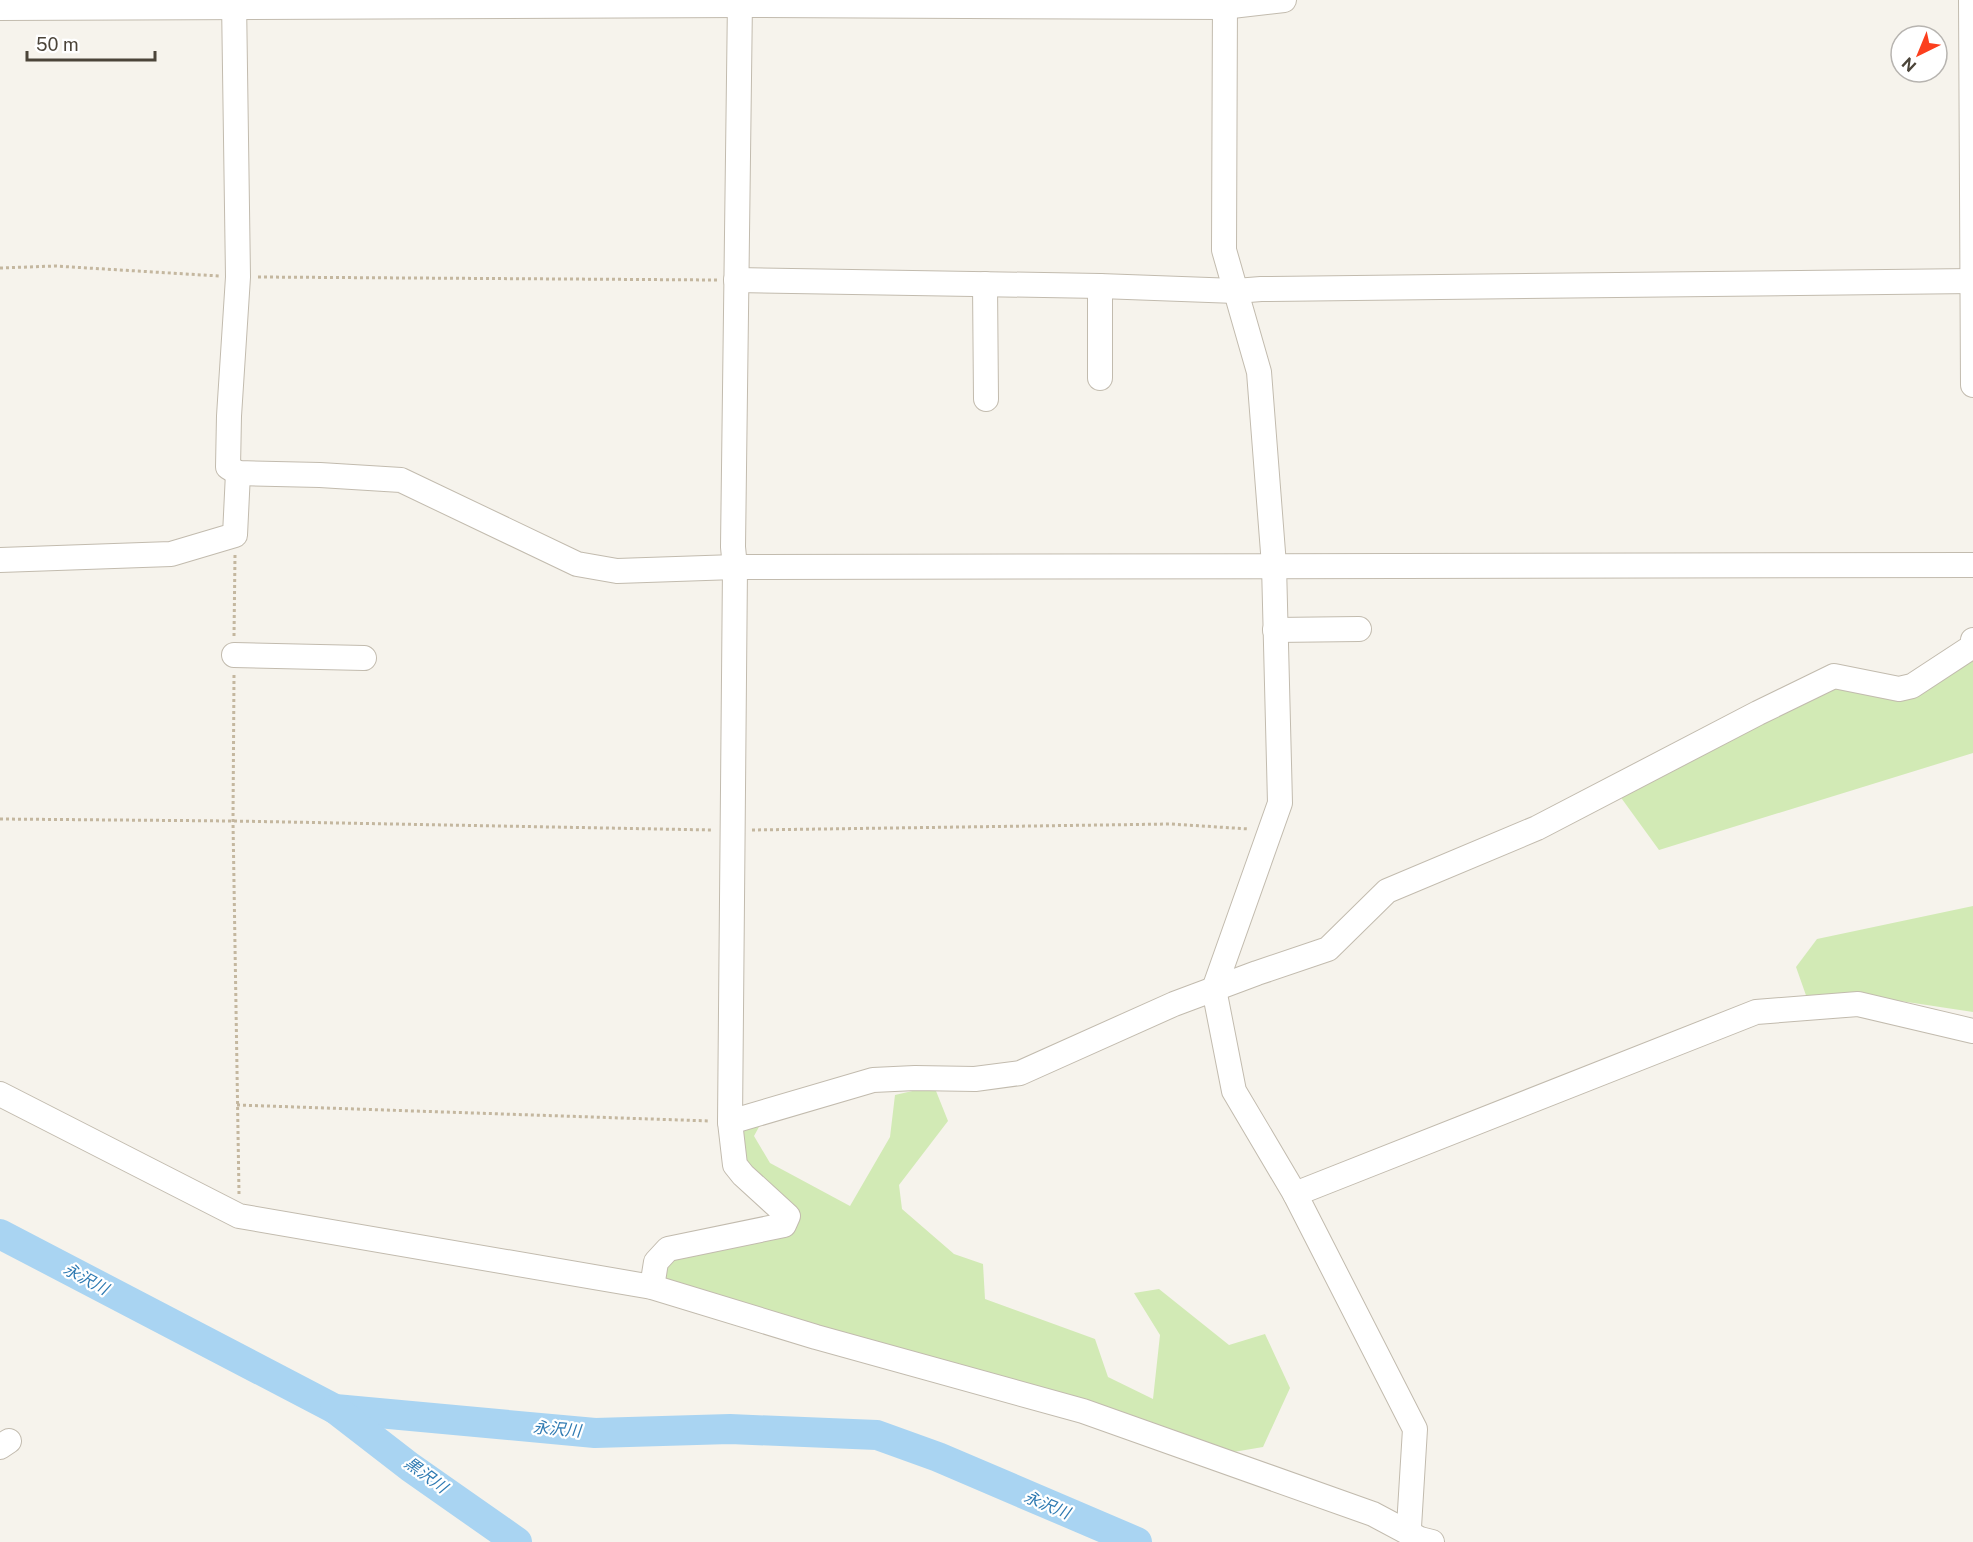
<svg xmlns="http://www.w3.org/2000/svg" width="1973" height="1542" viewBox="0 0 1973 1542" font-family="'Public Sans','Noto Sans JP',sans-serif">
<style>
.green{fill:#d2eab5}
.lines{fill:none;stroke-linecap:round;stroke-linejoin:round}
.river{stroke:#a9d4f2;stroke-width:30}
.minor-casing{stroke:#c2bbae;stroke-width:26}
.path{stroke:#c4b79f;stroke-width:3;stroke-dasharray:3 3;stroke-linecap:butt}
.minor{stroke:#fff;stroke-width:24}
.labels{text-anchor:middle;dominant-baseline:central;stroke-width:4.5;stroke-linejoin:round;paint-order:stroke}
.water-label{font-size:16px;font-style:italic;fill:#2e7ab2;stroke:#fff}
</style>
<rect width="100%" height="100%" fill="#f6f3ec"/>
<g class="green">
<polygon points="1973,656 1973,753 1659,850 1614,788 1834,676 1897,698"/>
<polygon points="1973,906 1973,1012 1874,997 1808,1001 1796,967 1817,939"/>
<polygon points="934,1086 948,1121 899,1185 902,1209 954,1254 983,1264 985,1299 1095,1339 1108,1377 1153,1399 1160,1335 1134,1293 1159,1289 1229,1345 1265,1334 1290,1388 1263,1447 1210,1456 660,1283 670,1257 787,1231 744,1168 738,1129 765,1116 754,1136 770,1163 850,1206 890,1137 895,1095"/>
</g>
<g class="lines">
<g class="river">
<polyline points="0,1234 335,1409 595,1433 730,1429 877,1435 938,1457 1137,1542"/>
<polyline points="335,1409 410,1467 517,1542"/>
</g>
<defs>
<g id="minor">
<polyline points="234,0 238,277 229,416 228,467 238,473 320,475 401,480 577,564 617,571 735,567 1973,565"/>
<polyline points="1225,0 1224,250 1259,372 1274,565 1280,803 1214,989 1234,1091 1295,1194 1415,1429 1409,1527"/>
<polyline points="1971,0 1973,385"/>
<polyline points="0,8 740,5 1223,7 1284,0"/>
<polyline points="736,280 1100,286 1236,291 1261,289 1973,281"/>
<polyline points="985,284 986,399"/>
<polyline points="1100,286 1100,378"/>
<polyline points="0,560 171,554 235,535 238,473"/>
<polyline points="1275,630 1359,629"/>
<polyline points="234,655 364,658"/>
<polyline points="0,1094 239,1216 652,1287 816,1337 1083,1411 1373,1514 1420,1539 1432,1542"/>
<polyline points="730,1122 873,1080 915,1078 975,1079 1020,1073 1174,1004 1257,973 1328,949 1387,891 1537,828 1758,713 1834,676 1899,689 1912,686 1973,646 1973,640"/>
<polyline points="1295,1194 1756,1012 1858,1004 1973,1031"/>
<polyline points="652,1287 656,1262 668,1249 784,1225 788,1216 743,1175 735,1165 730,1122 735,567 733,547 740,0"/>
<polyline points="0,1447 9,1441"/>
</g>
</defs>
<use href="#minor" class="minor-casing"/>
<g class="path">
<polyline points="0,268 55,266 219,276"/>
<polyline points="258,277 717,280"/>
<polyline points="234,636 235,555"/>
<polyline points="234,675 233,821 239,1194"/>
<polyline points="0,819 233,821 712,830"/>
<polyline points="752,830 1171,824 1249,829"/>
<polyline points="237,1105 710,1121"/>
</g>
<use href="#minor" class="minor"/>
</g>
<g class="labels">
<g class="water-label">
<text transform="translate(86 1279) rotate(28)">永沢川</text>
<text transform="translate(557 1429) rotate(5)">永沢川</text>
<text transform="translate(426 1475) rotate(36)">黒沢川</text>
<text transform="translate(1047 1505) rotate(22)">永沢川</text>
</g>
</g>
<g transform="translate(1919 54) rotate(223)"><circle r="28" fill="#ffffff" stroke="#b7b4b0" stroke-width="1.5"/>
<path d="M0-4.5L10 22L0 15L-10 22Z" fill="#fc3f1d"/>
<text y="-9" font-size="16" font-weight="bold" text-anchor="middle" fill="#4b4439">N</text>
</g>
<path d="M27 51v9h128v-9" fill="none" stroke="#4b4439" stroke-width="3"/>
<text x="36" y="51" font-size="18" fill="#4b4439" stroke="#ffffff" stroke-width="4.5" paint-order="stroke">50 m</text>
</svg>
